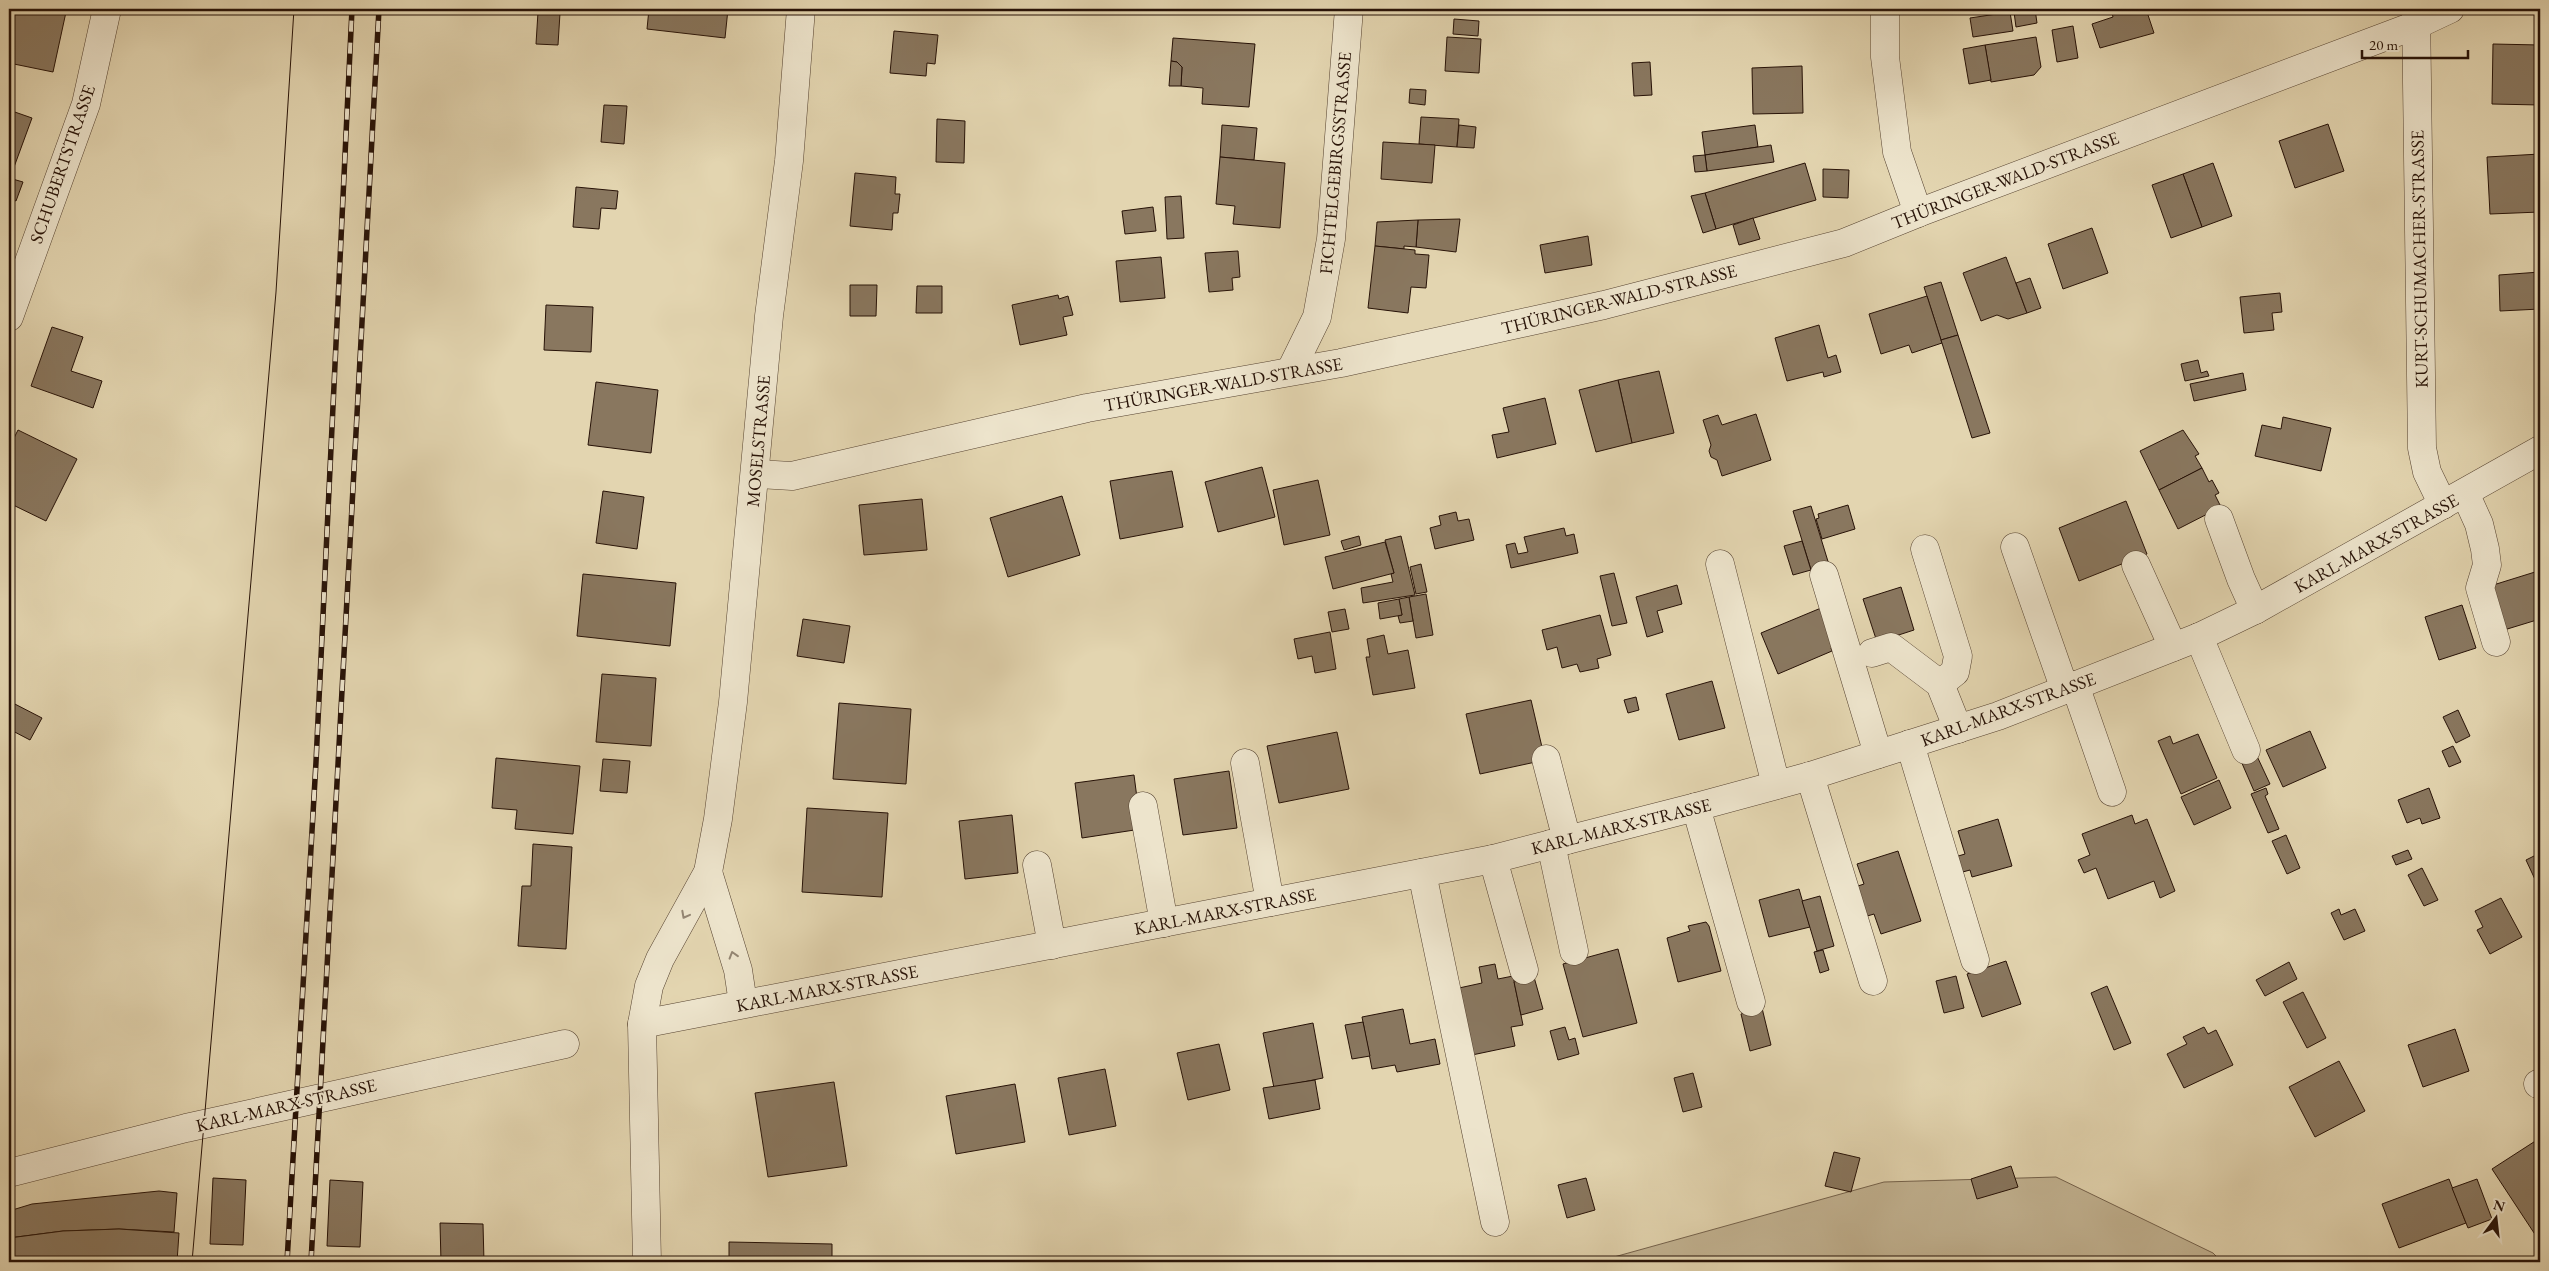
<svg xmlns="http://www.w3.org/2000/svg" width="2549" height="1271" viewBox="0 0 2549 1271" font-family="'EB Garamond',serif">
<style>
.green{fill:#c3b493;stroke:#75634d}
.building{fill:#89775f;stroke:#271207}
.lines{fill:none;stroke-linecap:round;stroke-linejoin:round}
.minor-casing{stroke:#564331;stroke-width:29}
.minor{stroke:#ede4cc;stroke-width:28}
.tram{stroke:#271207;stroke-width:1}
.rail-casing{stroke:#271207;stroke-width:5.5}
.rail{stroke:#ede4cc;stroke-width:4;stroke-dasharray:11;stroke-linecap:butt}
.oneway{stroke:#948673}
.labels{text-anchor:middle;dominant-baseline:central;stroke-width:4.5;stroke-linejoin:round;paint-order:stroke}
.street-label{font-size:18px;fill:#271207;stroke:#ede4cc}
</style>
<rect width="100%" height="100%" fill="#e3d5b0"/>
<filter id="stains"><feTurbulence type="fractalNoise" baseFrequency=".004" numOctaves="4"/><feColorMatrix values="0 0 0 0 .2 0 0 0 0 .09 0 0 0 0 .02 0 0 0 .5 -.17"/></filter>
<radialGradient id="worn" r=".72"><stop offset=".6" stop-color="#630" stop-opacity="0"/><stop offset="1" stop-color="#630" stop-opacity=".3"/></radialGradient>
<polygon class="green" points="2056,1177 2213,1253 2222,1262 1596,1262 1884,1182"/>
<g class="building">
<polygon points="9,9 52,9 66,12 53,72 9,63"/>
<polygon points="649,9 728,9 725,38 647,29"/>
<polygon points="2035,9 2037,23 2016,27 2014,12"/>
<polygon points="2111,9 2146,9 2154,33 2100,48 2092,24 2113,17"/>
<polygon points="538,12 560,13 558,45 536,44"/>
<polygon points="2010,12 2013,31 1973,37 1970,18"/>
<polygon points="1454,19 1479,21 1478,36 1453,34"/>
<polygon points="2073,26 2078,58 2057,62 2052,30"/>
<polygon points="894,31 938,35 935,64 927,63 926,76 890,73"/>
<polygon points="1447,37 1481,39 1479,73 1445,71"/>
<polygon points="2036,37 2041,67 2034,75 1991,82 1985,45"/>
<polygon points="1173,38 1255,44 1249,107 1202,104 1203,88 1181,86 1182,67 1177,62 1171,61"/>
<polygon points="2493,44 2540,45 2540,105 2492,104"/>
<polygon points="1985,45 1991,80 1969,84 1963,49"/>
<polygon points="1171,61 1177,62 1182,67 1181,86 1169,86"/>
<polygon points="1650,62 1652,95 1634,96 1632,63"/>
<polygon points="1802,66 1803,113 1753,114 1752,68"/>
<polygon points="1410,89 1426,90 1425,105 1409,103"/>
<polygon points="604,105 627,106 624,144 601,142"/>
<polygon points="9,110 32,118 10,178 9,178"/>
<polygon points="1421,117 1459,119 1457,147 1419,144"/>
<polygon points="937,119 965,121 964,163 936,162"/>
<polygon points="2328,124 2344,171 2295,188 2279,141"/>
<polygon points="1222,125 1257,128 1254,160 1220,157"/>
<polygon points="1459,125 1476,127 1474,148 1457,147"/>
<polygon points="1755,125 1758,147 1705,155 1702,132"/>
<polygon points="1383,142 1435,145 1432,183 1381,179"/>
<polygon points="1771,145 1774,162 1707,171 1705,155"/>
<polygon points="2540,154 2540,212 2490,214 2487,157"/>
<polygon points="1705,155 1707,171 1695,172 1693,156"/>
<polygon points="1220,157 1285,163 1280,228 1233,224 1235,206 1216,204"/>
<polygon points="1805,163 1816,200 1716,229 1705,193"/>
<polygon points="2213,163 2232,216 2202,227 2183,174"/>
<polygon points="1823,169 1849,170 1848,198 1823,197"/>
<polygon points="855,173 896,177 895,194 900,194 898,213 893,213 892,230 850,226"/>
<polygon points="2183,174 2202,227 2171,238 2152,185"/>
<polygon points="9,178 23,182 16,201 9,198"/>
<polygon points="576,187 618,191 616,209 601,208 599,229 573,227"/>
<polygon points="1705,193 1716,229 1703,233 1691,196"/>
<polygon points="1181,196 1184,238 1167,239 1165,197"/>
<polygon points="1153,207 1156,231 1125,234 1122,211"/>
<polygon points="1753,218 1760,239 1739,245 1733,225"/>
<polygon points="1460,219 1456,252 1416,247 1418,220"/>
<polygon points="1418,220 1416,247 1404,246 1404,249 1375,246 1377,222"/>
<polygon points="2092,228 2108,273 2063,289 2048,244"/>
<polygon points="1588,236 1592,265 1545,273 1540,245"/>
<polygon points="1375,246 1415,250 1415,254 1429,255 1426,288 1411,287 1408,313 1368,308"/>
<polygon points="1238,251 1240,277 1232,278 1233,290 1209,292 1205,253"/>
<polygon points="1161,257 1165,298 1120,302 1116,261"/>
<polygon points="2006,257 2027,313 2008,319 1997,315 1981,321 1963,273"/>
<polygon points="2540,272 2540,309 2500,311 2499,275"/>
<polygon points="2030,278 2041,308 2027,313 2016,283"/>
<polygon points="1941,282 1958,335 1941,340 1924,287"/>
<polygon points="850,285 877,285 876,316 850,316"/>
<polygon points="917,286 942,286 942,313 916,313"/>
<polygon points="2280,293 2282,312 2272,313 2274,330 2244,333 2240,297"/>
<polygon points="1058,295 1059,299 1068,296 1073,315 1063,317 1067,335 1020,345 1012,305"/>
<polygon points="1927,296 1942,343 1912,353 1909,345 1881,354 1869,314"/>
<polygon points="546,305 593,307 591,352 544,350"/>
<polygon points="1819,325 1828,358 1836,355 1841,372 1824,377 1823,372 1787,381 1775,338"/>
<polygon points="52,327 83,337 71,371 102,381 93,408 31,386"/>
<polygon points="1958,335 1990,433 1972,438 1941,340"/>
<polygon points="2198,360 2201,373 2207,371 2209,376 2185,381 2181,364"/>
<polygon points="1659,371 1674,433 1632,443 1618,380"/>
<polygon points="2243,373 2246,390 2194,401 2190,384"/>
<polygon points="1618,380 1632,443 1596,452 1579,390"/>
<polygon points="596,382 658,390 651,453 588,445"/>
<polygon points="1545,398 1556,444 1497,458 1492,435 1509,432 1503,408"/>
<polygon points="1756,414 1771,460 1722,476 1717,460 1711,457 1709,451 1711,445 1703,420 1718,415 1722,425"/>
<polygon points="2283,417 2331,428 2321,471 2255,456 2262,425 2281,429"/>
<polygon points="18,430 77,459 46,521 9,503 9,448"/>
<polygon points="2183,430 2199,454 2195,456 2202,468 2159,490 2140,451"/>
<polygon points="1262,467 1275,517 1218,532 1205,482"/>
<polygon points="2202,468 2209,482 2212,480 2219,493 2215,495 2221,507 2178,529 2159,490"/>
<polygon points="1172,471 1183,527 1120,539 1110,481"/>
<polygon points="1318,480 1330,535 1284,545 1273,490"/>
<polygon points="603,491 644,497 637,549 596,543"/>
<polygon points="1062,496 1080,555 1008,577 990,518"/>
<polygon points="922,499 927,550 864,555 859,505"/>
<polygon points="2126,501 2147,554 2079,581 2059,528"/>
<polygon points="1848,505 1855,529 1822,539 1816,519 1819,518 1818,514"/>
<polygon points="1811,506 1830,568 1812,573 1793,511"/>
<polygon points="1456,512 1458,521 1469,519 1474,540 1435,549 1430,528 1441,525 1439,516"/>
<polygon points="1564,528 1566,536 1574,534 1578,553 1511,568 1506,545 1515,543 1518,554 1528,552 1524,537"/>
<polygon points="1359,536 1361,545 1344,550 1341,541"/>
<polygon points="1401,536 1415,595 1363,603 1361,588 1393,582 1391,574 1394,573 1385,540"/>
<polygon points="1802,541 1811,570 1793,575 1784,546"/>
<polygon points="1385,542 1394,573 1333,589 1325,557"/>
<polygon points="1421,564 1427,592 1416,594 1410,567"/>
<polygon points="2535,572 2540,587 2540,619 2504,630 2490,586"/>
<polygon points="1614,573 1627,623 1612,626 1600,576"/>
<polygon points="583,574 676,583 670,646 577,636"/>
<polygon points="1677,585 1682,604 1657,611 1663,632 1647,637 1636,597"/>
<polygon points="1901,587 1914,630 1877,642 1863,599"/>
<polygon points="1426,594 1433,635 1416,638 1409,597"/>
<polygon points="1409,597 1413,621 1400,623 1398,616 1402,615 1399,599"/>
<polygon points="1399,599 1402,615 1380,619 1378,603"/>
<polygon points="2462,605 2476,648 2439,660 2425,617"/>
<polygon points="1821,608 1837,646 1831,648 1832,651 1778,674 1761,633"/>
<polygon points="1345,609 1349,629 1332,632 1328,612"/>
<polygon points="1600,615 1611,655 1597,659 1599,668 1580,672 1577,664 1562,668 1557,647 1547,650 1542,630"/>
<polygon points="803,619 850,626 844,663 797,656"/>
<polygon points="1330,632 1336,669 1315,673 1312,656 1298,659 1294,639"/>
<polygon points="1384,635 1388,654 1408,650 1415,688 1373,695 1366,657 1370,657 1367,639"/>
<polygon points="602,674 656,678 651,746 596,742"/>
<polygon points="1712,681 1725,728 1679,740 1666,694"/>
<polygon points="1636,697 1639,710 1628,713 1624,700"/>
<polygon points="1531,700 1545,760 1480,774 1466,714"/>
<polygon points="9,701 42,718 30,740 9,729"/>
<polygon points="839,703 911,709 906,784 833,779"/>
<polygon points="2458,710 2470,736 2456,743 2443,717"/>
<polygon points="2310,731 2326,768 2283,787 2266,750"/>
<polygon points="1337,732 1349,789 1279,803 1267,746"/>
<polygon points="2198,734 2217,778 2181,794 2158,741 2170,736 2173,744"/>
<polygon points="2453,746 2461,762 2449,767 2442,751"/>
<polygon points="2256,754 2270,784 2254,791 2241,761"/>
<polygon points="496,758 580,766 573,834 515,829 517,810 492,808"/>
<polygon points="603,759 630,761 627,793 600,791"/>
<polygon points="1229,771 1237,828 1183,835 1174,779"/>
<polygon points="1134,775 1141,829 1082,838 1075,783"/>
<polygon points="2219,780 2231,808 2194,825 2181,797"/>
<polygon points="2266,788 2268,794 2265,796 2279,829 2268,833 2251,794"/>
<polygon points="2429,788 2440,818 2422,824 2420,818 2407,823 2398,800"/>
<polygon points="807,808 888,813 882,897 802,892"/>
<polygon points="1012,815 1018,873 965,879 959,821"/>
<polygon points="2132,815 2135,824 2147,819 2175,891 2160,898 2154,881 2108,899 2096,868 2084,873 2078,860 2090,855 2082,834"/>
<polygon points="1998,819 2012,866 1972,877 1970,870 1959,873 1955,857 1965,854 1958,831"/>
<polygon points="2286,835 2300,868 2287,874 2272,841"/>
<polygon points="533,844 572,847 566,949 518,946 522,886 531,886"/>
<polygon points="2408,850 2412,859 2396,865 2392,856"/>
<polygon points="1898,851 1921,921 1881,934 1874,914 1864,917 1855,887 1864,884 1857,864"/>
<polygon points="2540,853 2540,887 2539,888 2526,860"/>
<polygon points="2422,868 2438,900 2424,906 2408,875"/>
<polygon points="1799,889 1810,927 1769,937 1759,900"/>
<polygon points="1820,896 1834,946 1817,951 1802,901"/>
<polygon points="2501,898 2522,937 2490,954 2477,930 2483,927 2475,911"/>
<polygon points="2339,909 2341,915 2355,909 2365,931 2344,940 2331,913"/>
<polygon points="1706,922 1709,926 1721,971 1678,982 1667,938 1690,931 1688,926"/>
<polygon points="1618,949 1637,1023 1583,1037 1563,964"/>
<polygon points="1823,950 1829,970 1820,973 1814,952"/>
<polygon points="2006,961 2021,1004 1982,1017 1967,974"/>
<polygon points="2289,962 2297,979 2265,996 2256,980"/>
<polygon points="1495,964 1498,979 1513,976 1523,1025 1511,1027 1515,1046 1472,1055 1459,988 1482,983 1479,967"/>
<polygon points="1956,976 1964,1008 1944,1013 1936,981"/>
<polygon points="1534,977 1543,1009 1521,1015 1514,982"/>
<polygon points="2107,986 2131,1043 2114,1050 2091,993"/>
<polygon points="2303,992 2326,1038 2307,1048 2283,1002"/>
<polygon points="1762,1008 1771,1045 1750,1051 1741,1014"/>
<polygon points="1403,1009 1410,1044 1435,1039 1440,1064 1397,1072 1395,1065 1372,1069 1362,1017"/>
<polygon points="1363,1022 1370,1056 1352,1059 1345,1025"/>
<polygon points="1313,1023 1323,1078 1274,1088 1263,1033"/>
<polygon points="1565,1027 1569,1040 1575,1038 1579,1054 1558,1060 1550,1031"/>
<polygon points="2204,1027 2208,1034 2216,1030 2233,1065 2184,1088 2167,1054 2187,1044 2183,1037"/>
<polygon points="2455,1029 2469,1071 2423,1087 2408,1045"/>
<polygon points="1219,1044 1230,1090 1188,1100 1177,1053"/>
<polygon points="2339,1061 2365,1111 2315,1137 2289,1087"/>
<polygon points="1105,1069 1116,1126 1069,1135 1058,1078"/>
<polygon points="1693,1073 1702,1107 1683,1112 1674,1078"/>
<polygon points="1315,1080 1320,1109 1269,1119 1263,1088"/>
<polygon points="834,1082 847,1166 768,1177 755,1093"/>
<polygon points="1015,1084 1025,1142 956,1154 946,1096"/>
<polygon points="2540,1138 2540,1242 2492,1169"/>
<polygon points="1834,1152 1860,1158 1851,1192 1825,1186"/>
<polygon points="2011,1166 2018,1187 1977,1199 1971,1179"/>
<polygon points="213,1178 246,1180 243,1245 210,1244"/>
<polygon points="1586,1178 1595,1210 1567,1218 1558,1185"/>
<polygon points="2449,1179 2466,1223 2399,1248 2382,1204"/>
<polygon points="2477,1179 2492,1219 2468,1228 2452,1188"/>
<polygon points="330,1180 363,1182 360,1247 327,1246"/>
<polygon points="159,1191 177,1193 174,1232 119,1229 63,1231 9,1238 9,1211 32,1204"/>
<polygon points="440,1223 483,1224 484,1262 441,1262"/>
<polygon points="119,1229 179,1233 177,1262 9,1262 9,1238 63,1231"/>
<polygon points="729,1242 832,1244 832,1262 729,1262"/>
</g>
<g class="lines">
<defs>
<g id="minor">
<polyline points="1885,9 1885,57 1897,152 1918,213"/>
<polyline points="2416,9 2422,448 2427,472 2443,505"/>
<polyline points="9,317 86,104 107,9"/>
<polyline points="1291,370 1317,317 1331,239 1349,9"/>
<polyline points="756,474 792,476 1087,408 1341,363 1604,305 1844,243 1918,213 2416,25 2450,9"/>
<polyline points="2465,493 2479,524 2485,549 2487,565 2480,588 2496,642"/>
<polyline points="2219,519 2241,579 2255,610"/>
<polyline points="2015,547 2065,690"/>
<polyline points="1925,549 1958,656 1955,672 1940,684"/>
<polyline points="1720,564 1776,785"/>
<polyline points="2136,565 2173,647"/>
<polyline points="1824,575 1878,754"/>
<polyline points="2199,637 2246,750"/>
<polyline points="1872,653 1891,647 1940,684 1958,729"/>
<polyline points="2075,685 2112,792"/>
<polyline points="1910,744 1975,960"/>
<polyline points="1546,759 1567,840"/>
<polyline points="1245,763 1270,902"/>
<polyline points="1810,776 1873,981"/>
<polyline points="1143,806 1164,923"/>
<polyline points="1696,807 1751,1002"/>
<polyline points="1551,844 1574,951"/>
<polyline points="1493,859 1524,970"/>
<polyline points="1037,865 1052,945"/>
<polyline points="708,872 738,970 743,1003"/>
<polyline points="1422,873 1495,1222"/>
<polyline points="642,1024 1493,859 1696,807 1810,776 1998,716 2199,637 2255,610 2540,450"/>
<polyline points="2538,1084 2540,1083"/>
<polyline points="9,1173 186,1128 565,1044"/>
<polyline points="647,1262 642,1024 649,986 660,959 708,872 718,819 733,702 769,316 789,161 801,9"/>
</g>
</defs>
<use href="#minor" class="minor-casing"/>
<use href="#minor" class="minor"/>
<polyline class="tram" points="192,1262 276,292 294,9"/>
<defs>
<g id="rail">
<polyline points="287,1262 316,762 352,9"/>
<polyline points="311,1262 379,9"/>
</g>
</defs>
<use href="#rail" class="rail-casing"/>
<use href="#rail" class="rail"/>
</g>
<defs><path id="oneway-chevron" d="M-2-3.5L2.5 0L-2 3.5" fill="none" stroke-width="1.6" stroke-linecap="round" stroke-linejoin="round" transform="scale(1.25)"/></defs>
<g class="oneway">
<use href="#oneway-chevron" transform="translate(685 915) rotate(118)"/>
<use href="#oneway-chevron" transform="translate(733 955) rotate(-107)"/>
</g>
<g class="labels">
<g class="street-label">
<text transform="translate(1335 163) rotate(-85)">FICHTELGEBIRGSSTRASSE</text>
<text transform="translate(62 164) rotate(-71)">SCHUBERTSTRASSE</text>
<text transform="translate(2005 180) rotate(-21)">THÜRINGER-WALD-STRASSE</text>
<text transform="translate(2419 259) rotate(-91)">KURT-SCHUMACHER-STRASSE</text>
<text transform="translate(1619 299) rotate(-14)">THÜRINGER-WALD-STRASSE</text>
<text transform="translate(1223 384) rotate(-10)">THÜRINGER-WALD-STRASSE</text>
<text transform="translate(758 441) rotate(-85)">MOSELSTRASSE</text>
<text transform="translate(2376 543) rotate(-29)">KARL-MARX-STRASSE</text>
<text transform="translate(2008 709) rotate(-20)">KARL-MARX-STRASSE</text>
<text transform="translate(1621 826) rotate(-14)">KARL-MARX-STRASSE</text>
<text transform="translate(1225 911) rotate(-11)">KARL-MARX-STRASSE</text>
<text transform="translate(827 988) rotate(-11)">KARL-MARX-STRASSE</text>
<text transform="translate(286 1105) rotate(-13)">KARL-MARX-STRASSE</text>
</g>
</g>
<rect width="2549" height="1271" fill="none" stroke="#e3d5b0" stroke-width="30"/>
<rect x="10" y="10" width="2529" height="1251" fill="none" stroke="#271207" stroke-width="2.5"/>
<rect x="15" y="15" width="2519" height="1241" fill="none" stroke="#271207"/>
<g transform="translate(2496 1218) rotate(15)" stroke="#ede4cc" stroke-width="4" paint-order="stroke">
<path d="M0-4L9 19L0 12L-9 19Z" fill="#271207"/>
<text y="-8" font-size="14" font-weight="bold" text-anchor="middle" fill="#271207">N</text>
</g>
<path d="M2362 50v8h106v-8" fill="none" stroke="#271207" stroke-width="2.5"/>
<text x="2369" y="50" font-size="15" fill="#271207" stroke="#ede4cc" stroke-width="4" paint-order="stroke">20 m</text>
<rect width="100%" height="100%" filter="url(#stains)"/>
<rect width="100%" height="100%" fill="url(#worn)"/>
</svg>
